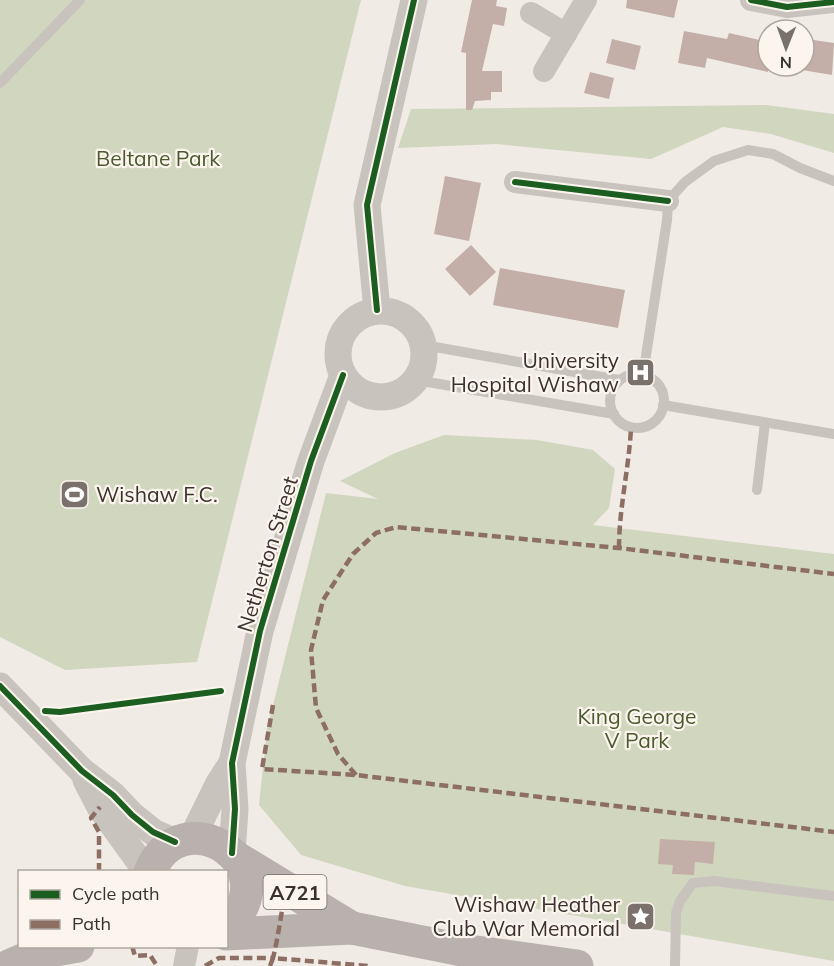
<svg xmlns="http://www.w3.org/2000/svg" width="834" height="966" viewBox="0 0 834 966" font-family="Mulish,sans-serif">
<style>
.green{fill:#d1d6bf}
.building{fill:#c3afa7}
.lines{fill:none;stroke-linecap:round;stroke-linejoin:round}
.service{stroke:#c9c3be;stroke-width:10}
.minor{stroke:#c9c3be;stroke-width:22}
.tertiary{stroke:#c9c3be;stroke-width:27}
.primary{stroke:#b8b1ad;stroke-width:33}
.quiet{stroke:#8d6e63;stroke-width:4.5;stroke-dasharray:9 4.5;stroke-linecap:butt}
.cycleway-casing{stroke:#fbf5ee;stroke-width:10}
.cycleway{stroke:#1b5e20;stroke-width:6}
.labels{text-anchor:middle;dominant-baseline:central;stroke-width:4.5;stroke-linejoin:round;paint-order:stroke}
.shield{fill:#fbf5ee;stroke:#756b66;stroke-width:1.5}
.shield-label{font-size:20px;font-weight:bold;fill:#3b302b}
.park-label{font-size:21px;fill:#4a5a2e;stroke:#fbf5ee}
.poi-label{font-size:21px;fill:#3b302b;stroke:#fbf5ee;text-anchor:end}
.street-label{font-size:21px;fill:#3b302b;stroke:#fbf5ee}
</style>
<rect width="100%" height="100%" fill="#f0ebe5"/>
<g class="green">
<polygon points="0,0 361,0 197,662 65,670 0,637"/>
<polygon points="766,105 834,114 834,153 771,134 723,127 651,159 496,144 398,148 411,109"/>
<polygon points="444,435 537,440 593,450 615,469 609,508 593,525 834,554 834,961 405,886 301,855 259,805 267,729 326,493 378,499 340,481 395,453"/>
</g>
<g class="building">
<polygon points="472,0 497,0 496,6 507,8 504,26 493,24 482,71 502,71 502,92 491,92 491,100 475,101 472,110 466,110 466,53 461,52"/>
<polygon points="627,0 678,0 674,18 626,8"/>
<polygon points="684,31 727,39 729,33 768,42 768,72 707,58 705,68 678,63"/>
<polygon points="612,39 641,46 635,70 606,63"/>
<polygon points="807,39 834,43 832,75 802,70"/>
<polygon points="590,72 614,78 609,99 584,93"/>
<polygon points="445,176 481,183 469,241 434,234"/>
<polygon points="471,245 496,272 470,296 445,269"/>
<polygon points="500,268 625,290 618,328 493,305"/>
<polygon points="660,839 715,842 713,864 695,862 694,875 672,874 673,865 658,864"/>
</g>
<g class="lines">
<g class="service">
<polyline points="0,83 80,0"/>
<polyline points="424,345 619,380"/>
<circle cx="637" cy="401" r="27"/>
<polyline points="643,375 667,220 668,201 685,182 714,161 748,150 773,154 800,168 834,181"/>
<polyline points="416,380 614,414"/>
<polyline points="663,405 834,434"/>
<polyline points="757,490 765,423"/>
<polyline points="675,966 676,913 680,901 693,883 714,881 834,896"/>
</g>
<g class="minor">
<polyline points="751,0 787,7 834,2"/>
<polyline points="531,13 566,34"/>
<polyline points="544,71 586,0"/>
<polyline points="515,182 668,201"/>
<polyline points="184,966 188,946"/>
</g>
<g class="tertiary">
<polyline points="377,310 367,205 414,0"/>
<circle cx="381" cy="354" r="43"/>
<polyline points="0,686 82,771 113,795 132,815 153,832 175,842"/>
<polyline points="86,780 100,807 147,872"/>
<polyline points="192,838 219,783 232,763"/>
<polyline points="232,853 235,809 232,763 260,631 311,461 343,375"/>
</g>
<g class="primary">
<polyline points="237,858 352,928"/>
<path d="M150 872C182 795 292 866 226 928"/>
<polyline points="226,934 352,928 462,950 577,966"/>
<polyline points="9,966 39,953 78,946"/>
</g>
<g class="quiet">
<path d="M619 548C619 508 629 468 631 428"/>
<polyline points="273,705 262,769 356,775 834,832"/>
<polyline points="356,775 338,754 316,708 311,650 323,600 353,554 376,533 396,527 619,548 834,574"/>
<polyline points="99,872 99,832 91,818 100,807"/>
<polyline points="132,946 135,956 150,955 157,966"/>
<path d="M205 966 219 958H273C279 934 281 911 287 887"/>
<polyline points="270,966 273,958 368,966"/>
</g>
<defs>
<g id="cycleway">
<polyline points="751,0 787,7 834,2"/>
<polyline points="515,182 668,201"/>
<polyline points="377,310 367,205 414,0"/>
<polyline points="0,686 82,771 113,795 132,815 153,832 175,842"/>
<polyline points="45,711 60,712 221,691"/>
<polyline points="232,853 235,809 232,763 260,631 311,461 343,375"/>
</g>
</defs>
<use href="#cycleway" class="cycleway-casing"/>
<use href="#cycleway" class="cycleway"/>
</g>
<defs>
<symbol id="hospital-square" viewBox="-11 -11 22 22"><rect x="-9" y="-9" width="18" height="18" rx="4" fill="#7a716c" stroke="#fbf5ee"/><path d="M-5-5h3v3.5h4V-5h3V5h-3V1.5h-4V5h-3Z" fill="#fff"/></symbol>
<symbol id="stadium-square" viewBox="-11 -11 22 22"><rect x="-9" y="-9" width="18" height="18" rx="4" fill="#7a716c" stroke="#fbf5ee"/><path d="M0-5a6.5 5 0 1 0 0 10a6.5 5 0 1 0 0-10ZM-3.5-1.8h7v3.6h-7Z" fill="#fff"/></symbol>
<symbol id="sight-square" viewBox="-11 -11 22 22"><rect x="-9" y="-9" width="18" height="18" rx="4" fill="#7a716c" stroke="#fbf5ee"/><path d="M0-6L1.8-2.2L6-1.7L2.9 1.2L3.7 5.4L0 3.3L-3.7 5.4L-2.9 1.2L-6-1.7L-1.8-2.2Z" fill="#fff"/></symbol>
</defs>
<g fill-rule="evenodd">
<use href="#hospital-square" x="624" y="356" width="33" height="33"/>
<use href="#stadium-square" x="58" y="478" width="33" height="33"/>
<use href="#sight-square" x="624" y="900" width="33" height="33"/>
</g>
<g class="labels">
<rect class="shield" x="263.5" y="875" width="63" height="34" rx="4.5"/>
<g class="shield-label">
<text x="295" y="892">A721</text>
</g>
<g class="park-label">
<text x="158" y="158">Beltane Park</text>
<text x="637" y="716">King George<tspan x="637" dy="24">V Park</tspan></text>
</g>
<g class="poi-label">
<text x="619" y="360">University<tspan x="619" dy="24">Hospital Wishaw</tspan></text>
<text x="96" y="494" text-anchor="start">Wishaw F.C.</text>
<text x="620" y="904">Wishaw Heather<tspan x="620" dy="24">Club War Memorial</tspan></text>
</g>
<g class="street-label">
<text transform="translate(267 554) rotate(-73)">Netherton Street</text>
</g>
</g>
<rect x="18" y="870" width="210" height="78" fill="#fbf5ee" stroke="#aea6a0" stroke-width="1.5"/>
<rect x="30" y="890" width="30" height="9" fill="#1b5e20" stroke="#aea6a0" stroke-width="1.5"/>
<text x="72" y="900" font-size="18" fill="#3b302b">Cycle path</text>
<rect x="30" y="920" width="30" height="9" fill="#8d6e63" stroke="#aea6a0" stroke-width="1.5"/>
<text x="72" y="930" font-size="18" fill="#3b302b">Path</text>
<g transform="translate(786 48) rotate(181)"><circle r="28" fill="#fbf5ee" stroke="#aea6a0" stroke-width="1.5"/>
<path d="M0-4.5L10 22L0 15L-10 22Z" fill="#7a716c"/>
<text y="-9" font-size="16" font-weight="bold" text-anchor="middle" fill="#3b302b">N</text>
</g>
</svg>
